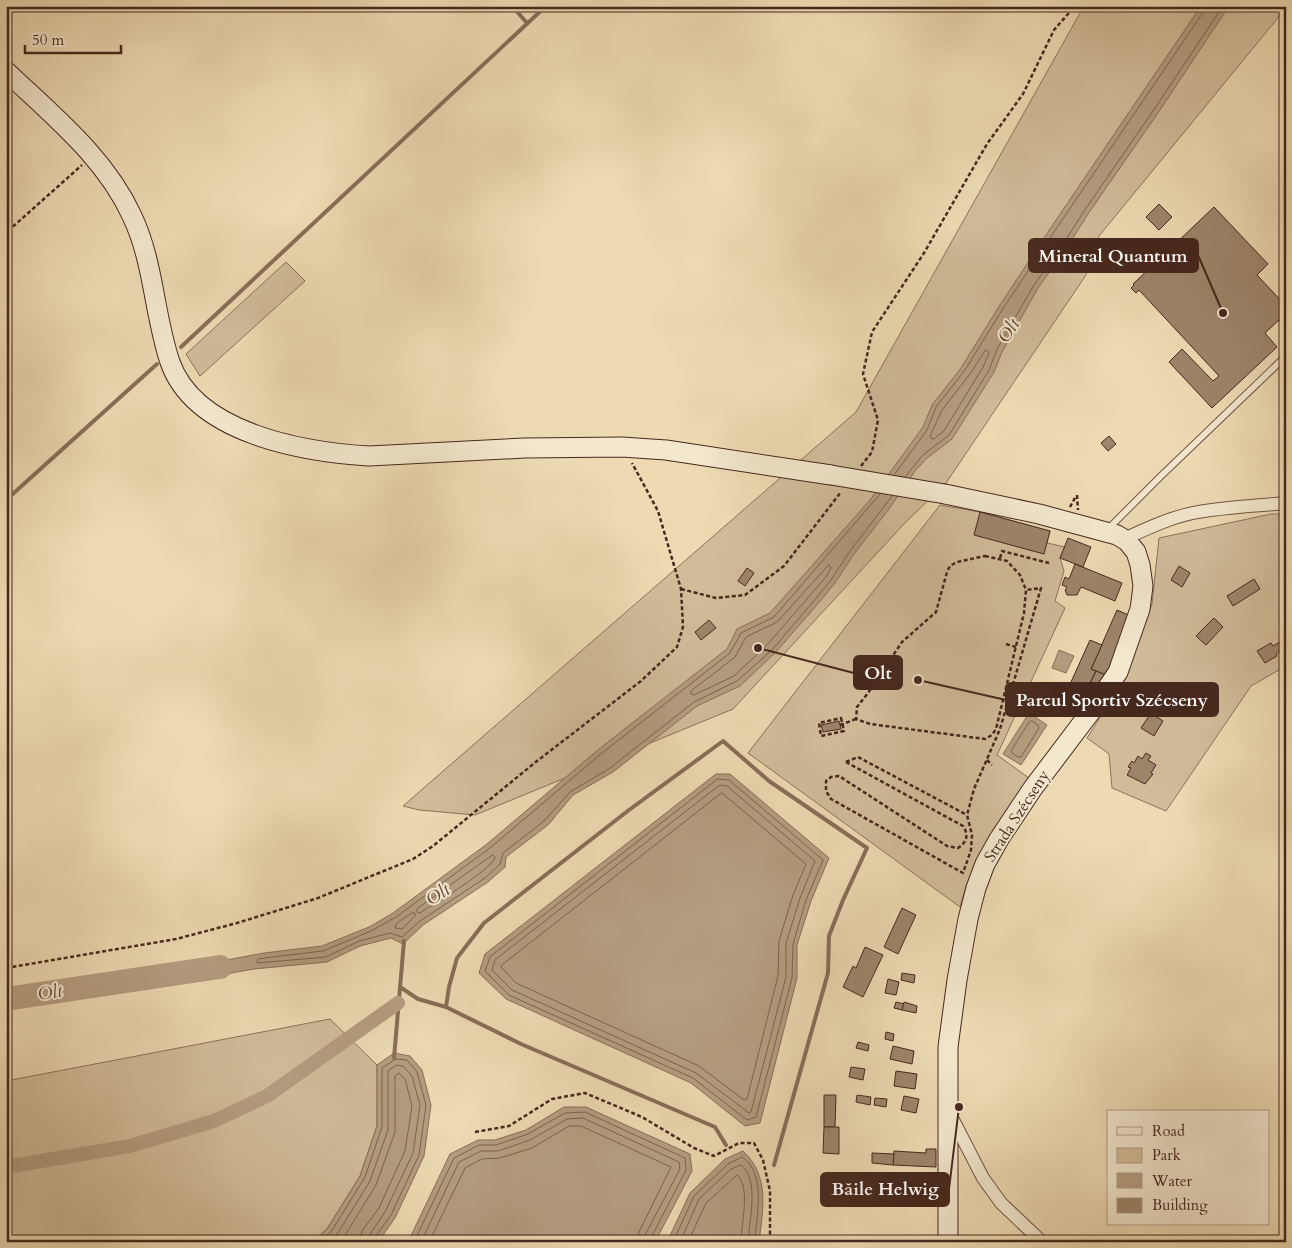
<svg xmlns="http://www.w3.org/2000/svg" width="1292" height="1248" viewBox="0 0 1292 1248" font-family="Cardo,serif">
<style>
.green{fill:#d1bc9a;stroke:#8c725c}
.water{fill:#b49d80;stroke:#886e58}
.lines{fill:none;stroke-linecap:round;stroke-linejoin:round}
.shore{stroke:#7d624e;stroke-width:1}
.stream{stroke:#886e58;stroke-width:4}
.canal{stroke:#b49d80;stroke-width:14}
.river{stroke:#b49d80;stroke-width:24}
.building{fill:#9d856b;stroke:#46281d}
.lane-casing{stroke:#705442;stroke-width:8}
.street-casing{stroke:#705442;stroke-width:14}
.secondary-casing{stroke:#46281d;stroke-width:21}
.path{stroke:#46281d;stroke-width:2.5;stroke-dasharray:4 2.5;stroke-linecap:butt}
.lane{stroke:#f3e7ce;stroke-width:6}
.street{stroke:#f3e7ce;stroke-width:12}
.secondary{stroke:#f3e7ce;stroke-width:19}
.secondary-bridge-casing{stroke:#46281d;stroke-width:21;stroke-linecap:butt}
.secondary-bridge{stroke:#f3e7ce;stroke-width:19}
.labels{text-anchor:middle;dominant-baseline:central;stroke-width:4;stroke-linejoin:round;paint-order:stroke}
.street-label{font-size:16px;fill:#46281d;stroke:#f3e7ce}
.water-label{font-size:18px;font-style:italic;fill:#624536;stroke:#f3e7ce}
.leader{fill:none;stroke:#46281d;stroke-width:2}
.callout-dot{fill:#46281d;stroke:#f3e7ce;stroke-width:2}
.callout{fill:#46281d;stroke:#46281d;stroke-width:2}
.callout-label{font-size:18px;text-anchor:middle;font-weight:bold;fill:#fff}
</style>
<rect width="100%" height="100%" fill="#eddab3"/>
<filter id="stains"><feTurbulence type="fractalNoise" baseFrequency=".004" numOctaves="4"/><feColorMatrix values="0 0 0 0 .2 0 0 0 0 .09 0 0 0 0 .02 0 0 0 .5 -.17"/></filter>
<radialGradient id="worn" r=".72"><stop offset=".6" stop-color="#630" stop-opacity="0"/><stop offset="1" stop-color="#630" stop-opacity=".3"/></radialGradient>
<g class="green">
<polygon points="1084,6 1286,6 1286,8 1099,236 1086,275 946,483 904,524 733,709 475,815 419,810 403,806 856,412"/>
<polygon points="286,262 305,281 200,376 186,354"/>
<polygon points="940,505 980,512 1050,531 1047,543 1065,547 1060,558 1064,571 1055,601 1065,608 997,755 1029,778 966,886 960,907 748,753"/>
<polygon points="1271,514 1286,514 1286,666 1251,686 1166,811 1112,788 1109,754 1087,738 1120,686 1137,645 1152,604 1159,538"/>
<polygon points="330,1019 377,1065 377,1126 360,1176 327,1229 312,1242 6,1242 6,1081"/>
</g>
<g class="water">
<polygon points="1201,6 1229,6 1160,110 1088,214 1066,249 1038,288 1002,352 994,372 952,439 927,458 915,471 889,509 854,554 835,583 816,606 775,653 740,686 697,706 613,772 573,795 548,825 506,857 505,867 488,882 423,925 403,944 391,938 360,946 327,962 254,969 197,979 188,972 211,963 264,953 322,946 369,927 393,913 487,844 599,749 727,649 737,629 770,613 870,500 923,427 932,405 961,368 998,308 1056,220"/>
<polygon points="1059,650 1074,656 1066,673 1052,668"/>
<polygon points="1029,713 1047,725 1021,765 1003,754"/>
<polygon points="716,774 730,774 829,858 811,901 797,945 797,978 760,1123 745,1126 691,1083 506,999 479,973 485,954"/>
<polygon points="394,1053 410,1056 422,1070 431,1105 424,1156 395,1218 378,1242 312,1242 327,1229 360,1176 377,1126 377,1065"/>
<polygon points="564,1107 586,1107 690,1154 692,1171 655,1242 408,1242 450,1154 478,1140 495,1140 526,1130"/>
<path d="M743 1151C770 1176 763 1209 759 1242H667L690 1193 725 1159Z"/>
</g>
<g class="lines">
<g class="shore">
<polygon points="986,350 989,353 983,367 944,431 934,439 932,439 930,436 942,410 970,374"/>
<polyline points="894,475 927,430 936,407 965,370 1002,310 1060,223 1204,11 1205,6"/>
<polyline points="905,477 923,455 949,435 989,370 997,349 1034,285 1062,246 1084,211 1155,108 1223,6"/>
<polyline points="880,494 774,617 741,633 730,653 602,753 490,848 396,917 371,931 323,951 264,958 258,959 257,963 326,957 359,941 390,933 402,937 420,921 485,878 500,864 503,853 544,821 570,792 610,768 694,702 737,681 772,650 812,603 831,580 850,551 892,496"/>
<polygon points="829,565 831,568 826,577 767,645 734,676 694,695 691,694 691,691 735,657 746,637 777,622"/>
<polygon points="1032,721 1038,725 1039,728 1021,757 1018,757 1012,753 1011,751 1029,722"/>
<polygon points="718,779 729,780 823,860 806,900 793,944 792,978 756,1117 747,1120 693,1078 509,995 485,971 490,957"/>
<polygon points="720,785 727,786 815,861 800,898 786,943 786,977 751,1112 749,1113 696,1073 512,990 492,970 495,960"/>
<polygon points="722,793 806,864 793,895 779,941 778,976 747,1099 744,1100 699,1066 516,983 501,967 502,965"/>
<path d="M493 855 495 857C492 870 433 904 420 913L417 912V909Z"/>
<polygon points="412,913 415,913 415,916 402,929 395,928 396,924"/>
<polyline points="320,1242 331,1232 365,1177 382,1127 382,1068 396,1059 407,1060 417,1072 426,1105 419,1155 391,1215 375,1237 374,1242"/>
<polyline points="329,1242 336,1236 370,1181 388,1130 388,1071 396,1065 403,1066 412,1076 420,1105 413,1153 385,1212 370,1234 368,1242"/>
<polyline points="341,1242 376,1185 395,1132 395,1076 399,1073 405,1079 412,1106 405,1151 379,1208 362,1231 360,1242"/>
<polyline points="414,1242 454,1158 479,1145 496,1145 528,1134 565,1113 585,1112 685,1158 686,1170 651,1238 651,1242"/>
<polyline points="421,1242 459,1162 481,1151 498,1151 530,1140 567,1119 583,1118 679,1162 680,1169 645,1235 644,1242"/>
<polyline points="429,1242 465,1168 482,1159 500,1158 532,1148 569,1126 581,1126 671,1167 639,1232 637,1242"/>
<path d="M673 1242 694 1196 728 1164 742 1157C767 1173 756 1217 755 1242"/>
<path d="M680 1242 699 1199 731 1169 741 1165C760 1179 749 1221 748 1242"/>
<path d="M688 1242 706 1203 737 1175C751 1187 741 1224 741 1242"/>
</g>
<g class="stream">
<polyline points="512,6 527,23"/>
<polyline points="181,347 546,6"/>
<polyline points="6,500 157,364"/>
<polyline points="400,987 418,999 446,1007 521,1044 715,1127 726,1145"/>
<polyline points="446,1007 449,987 457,958 484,923 629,810 723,741 769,781 867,848 843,900 829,936 828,973 774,1165"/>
<polyline points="394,1058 404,941"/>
</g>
<polyline class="canal" points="6,1167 130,1146 214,1121 267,1096 398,1003"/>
<polyline class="river" points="6,999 220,967"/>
</g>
<g class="building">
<polygon points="1159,204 1172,217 1159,230 1146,217"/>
<polygon points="1214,207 1268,264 1257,275 1286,306 1286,327 1279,320 1265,333 1277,347 1212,408 1169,362 1182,349 1213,381 1219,376 1139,290 1136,293 1131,288 1134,285 1133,284"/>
<polygon points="1108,263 1113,270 1109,273 1103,266"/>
<polygon points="1109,436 1116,444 1108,451 1101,443"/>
<polygon points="980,512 1050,531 1044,554 974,535"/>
<polygon points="1068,538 1091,547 1083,567 1060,558"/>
<polygon points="1075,564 1122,583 1115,601 1081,587 1077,595 1067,595 1065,590 1067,587 1062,585 1065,577 1069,579"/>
<polygon points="1179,566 1190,573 1182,587 1171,580"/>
<polygon points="747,568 754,573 745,586 738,581"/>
<polygon points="1254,579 1260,589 1233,606 1227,596"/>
<polygon points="1117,610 1131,616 1106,675 1091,669"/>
<polygon points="1214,618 1223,627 1206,645 1196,636"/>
<polygon points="709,620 716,628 701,640 695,632"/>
<polygon points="1090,640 1102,645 1091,669 1096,671 1087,690 1071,682"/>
<polygon points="1280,642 1284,648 1276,654 1277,656 1265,663 1257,651 1271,643 1273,646"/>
<polygon points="1096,671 1106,675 1097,694 1087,690"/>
<polygon points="1151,713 1163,721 1154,736 1141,728"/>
<polygon points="839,721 841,729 823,732 821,725"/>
<polygon points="1146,753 1151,756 1148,760 1156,765 1151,773 1153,774 1145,784 1127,775 1131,768 1128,767 1132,761 1134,763 1138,756 1142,759"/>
<polygon points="902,908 916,915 898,954 884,947"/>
<polygon points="865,947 883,955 863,997 843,987 853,966 856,968"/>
<polygon points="902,973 915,975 914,983 901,980"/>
<polygon points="888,979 899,982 896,995 885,993"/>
<polygon points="896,1002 904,1004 902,1010 894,1008"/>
<polygon points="904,1002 917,1006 916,1013 902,1010"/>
<polygon points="886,1032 894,1034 893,1041 885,1039"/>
<polygon points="858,1042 869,1045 868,1051 856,1048"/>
<polygon points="893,1046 914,1051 912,1064 890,1059"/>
<polygon points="851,1067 865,1069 863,1080 849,1077"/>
<polygon points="896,1071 917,1074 915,1089 894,1086"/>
<polygon points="824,1095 836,1095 835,1127 824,1127"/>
<polygon points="857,1095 871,1097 870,1105 856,1102"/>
<polygon points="904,1096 919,1099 916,1113 901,1110"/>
<polygon points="875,1098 887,1099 886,1107 874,1105"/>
<polygon points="824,1127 839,1127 839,1154 823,1153"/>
<polygon points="926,1149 936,1149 936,1167 893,1165 894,1151 926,1153"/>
<polygon points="872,1153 894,1154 893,1165 872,1163"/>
</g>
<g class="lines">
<defs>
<polyline id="lane" points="1108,529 1161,476 1286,356"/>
<g id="street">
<path d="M1124 539C1146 529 1169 518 1193 513 1223 507 1255 506 1286 503"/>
<polyline points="950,1114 983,1178 1001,1203 1042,1242"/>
</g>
<g id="secondary">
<path d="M6 71C52 115 105 157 132 216 154 262 154 315 170 362 195 434 304 452 369 456L525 448 622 447 666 450 831 475"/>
<polyline points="945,494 1039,514 1117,535 1127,541 1136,552 1140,565 1143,586 1140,609 1118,672 1095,706 1033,788 999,839 985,864 976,888 968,919 957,980 948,1047 948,1242"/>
</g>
</defs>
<use href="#lane" class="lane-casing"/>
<use href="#street" class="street-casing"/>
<use href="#secondary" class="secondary-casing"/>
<g class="path">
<polyline points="8,231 82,165"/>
<polyline points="861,466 872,452 878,420 863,374 872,332 924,253 987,144 1023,94 1054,30 1075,6"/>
<polyline points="1077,495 1078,510"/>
<polyline points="1070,507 1076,496"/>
<polygon points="985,556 1007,561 1020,575 1026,590 1024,613 996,729 992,735 985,739 870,724 856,719 857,707 868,693 902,642 936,612 947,572 950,566 957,562"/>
<polyline points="1000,558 1002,551 1049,563"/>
<polyline points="681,589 716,598 745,595 784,566 841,492"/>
<polyline points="1006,644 1016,647"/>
<polygon points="841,718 844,731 821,736 819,723"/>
<polyline points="840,725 856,719"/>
<polyline points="987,760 992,765"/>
<path d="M846 762 963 826C969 835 967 842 958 848L947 846 839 776 831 777 826 781V791L831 799 963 873 971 850 972 835 967 815 974 789 1000 729 1041 588 1026 590"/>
<polyline points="846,762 858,757 967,815"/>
<polyline points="6,968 176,939 237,923 318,898 413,859 433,846 537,761 641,681 677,647 683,627 681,589 658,511 632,463"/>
<polyline points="475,1132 509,1126 552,1099 585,1093 642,1117 694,1148 714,1156 739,1143 754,1143 763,1160 770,1191 770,1242"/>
</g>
<use href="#lane" class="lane"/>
<use href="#street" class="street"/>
<use href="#secondary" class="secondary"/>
<defs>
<polyline id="secondary-bridge" points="831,475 945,494"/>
</defs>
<use href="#secondary-bridge" class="secondary-bridge-casing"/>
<use href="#secondary-bridge" class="secondary-bridge"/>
</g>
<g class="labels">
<g class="street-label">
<text transform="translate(1017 816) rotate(-57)">Strada Szécseny</text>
</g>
<g class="water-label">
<text transform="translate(1009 331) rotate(-57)">Olt</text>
<text transform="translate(438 895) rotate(-34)">Olt</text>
<text transform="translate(50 993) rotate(-9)">Olt</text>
</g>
</g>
<path class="leader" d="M1223 313L1198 255M758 648L854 673M918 680L1006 700M959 1107L949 1189"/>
<g class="callout-dot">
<circle cx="1223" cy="313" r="5"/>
<circle cx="758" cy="648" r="5"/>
<circle cx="918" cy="680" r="5"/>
<circle cx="959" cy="1107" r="5"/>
</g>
<g class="callout">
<rect x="1029" y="239" width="169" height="33" rx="5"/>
<rect x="854" y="656" width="48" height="33" rx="5"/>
<rect x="1006" y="683" width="212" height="33" rx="5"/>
<rect x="821" y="1173" width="128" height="33" rx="5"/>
</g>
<g class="callout-label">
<text x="1113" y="262">Mineral Quantum</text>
<text x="878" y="679">Olt</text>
<text x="1112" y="706">Parcul Sportiv Szécseny</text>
<text x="885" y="1195">Băile Helwig</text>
</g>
<rect width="1292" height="1248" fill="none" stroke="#eddab3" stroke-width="25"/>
<rect x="8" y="8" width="1277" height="1233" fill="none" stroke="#46281d" stroke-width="2.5"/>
<rect x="12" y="12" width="1267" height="1223" fill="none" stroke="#46281d"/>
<rect x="1107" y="1110" width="162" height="115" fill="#f3e7ce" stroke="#ae9b87"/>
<rect x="1117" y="1127" width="25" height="8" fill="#f3e7ce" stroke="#ae9b87"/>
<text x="1152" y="1136" font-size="15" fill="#46281d">Road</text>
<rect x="1117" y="1148" width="25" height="15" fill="#d1bc9a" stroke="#ae9b87"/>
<text x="1152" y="1160" font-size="15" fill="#46281d">Park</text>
<rect x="1117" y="1173" width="25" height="15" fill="#b49d80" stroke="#ae9b87"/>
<text x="1152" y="1186" font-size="15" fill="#46281d">Water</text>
<rect x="1117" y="1198" width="25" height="15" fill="#9d856b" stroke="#ae9b87"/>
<text x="1152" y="1210" font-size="15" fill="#46281d">Building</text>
<path d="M25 45v8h96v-8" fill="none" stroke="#46281d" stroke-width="2.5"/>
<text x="32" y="45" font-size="15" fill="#46281d" stroke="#f3e7ce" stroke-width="4" paint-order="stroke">50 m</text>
<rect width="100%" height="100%" filter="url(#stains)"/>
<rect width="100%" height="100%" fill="url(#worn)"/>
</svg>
